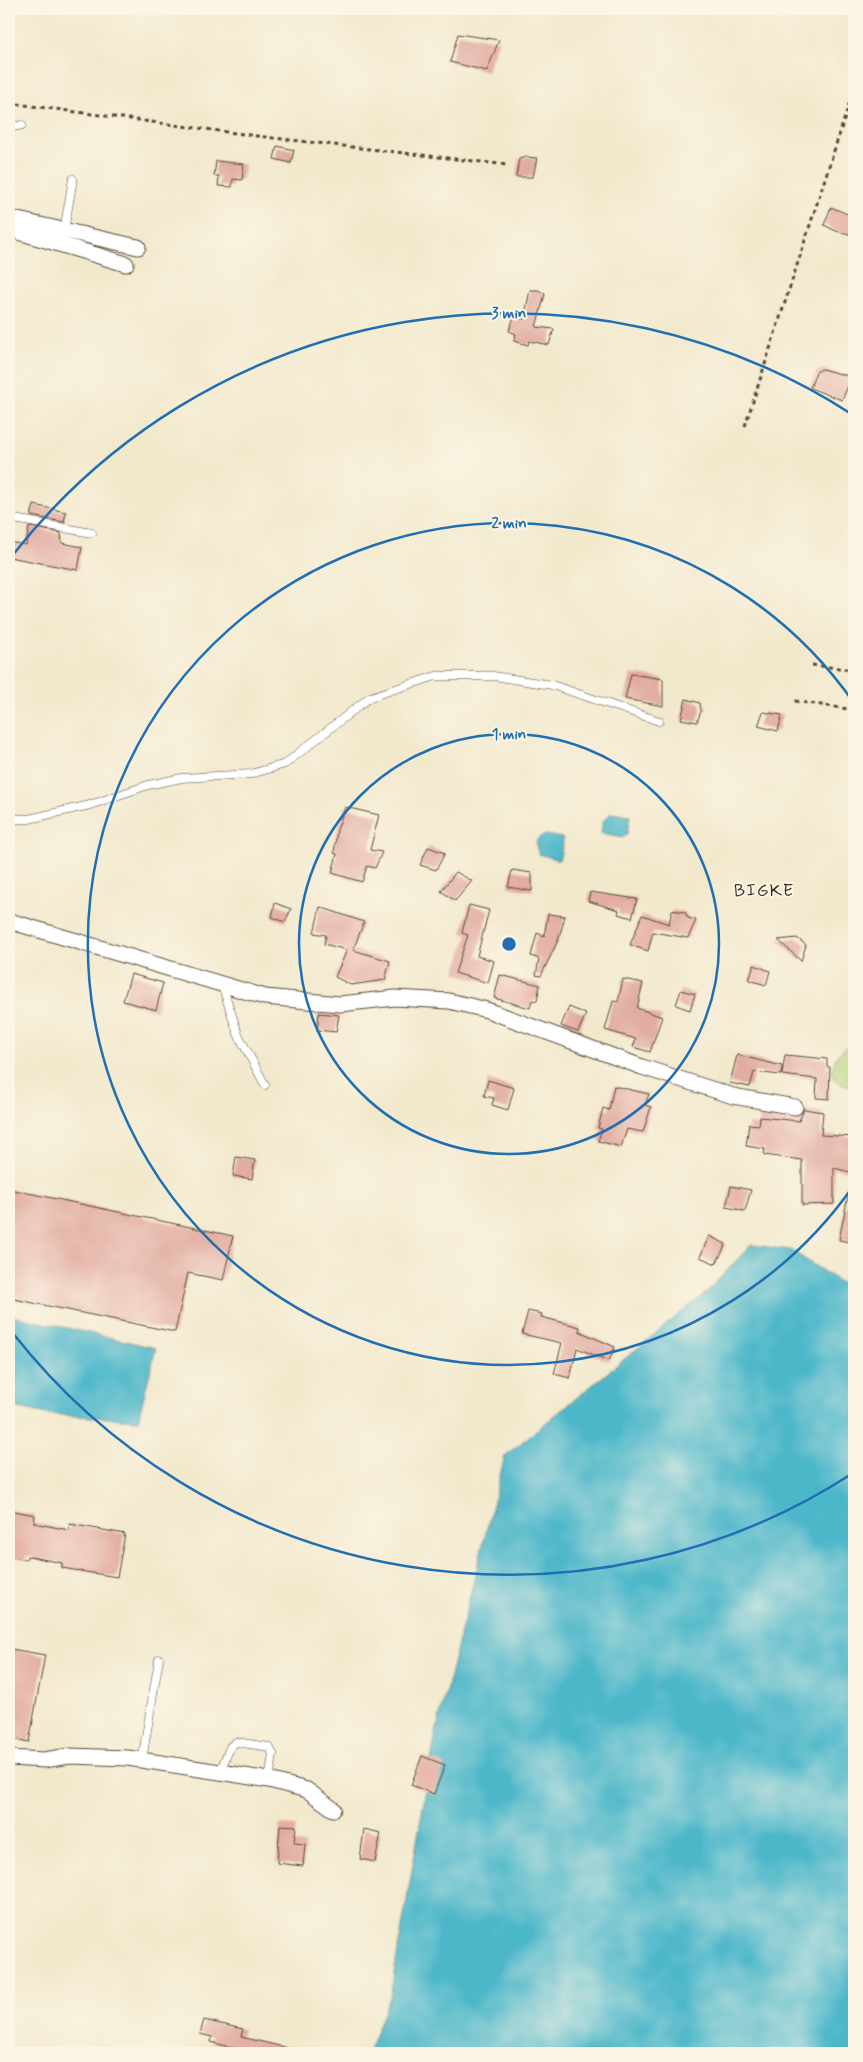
<svg xmlns="http://www.w3.org/2000/svg" width="863" height="2062" viewBox="0 0 863 2062" font-family="Mynerve,sans-serif">
<style>
.green{fill:#b5d67d;stroke:#78804e}
.water{fill:#4db7ca;stroke:#447074}
.building{fill:#e2aca1}
.lines{fill:none;stroke-linecap:round;stroke-linejoin:round}
.lane-casing{stroke:#564738;stroke-width:9}
.street-casing{stroke:#564738;stroke-width:17}
.path{stroke:#564738;stroke-width:3;stroke-dasharray:4 4;stroke-linecap:butt}
.lane{stroke:#fff;stroke-width:8}
.street{stroke:#fff;stroke-width:15}
.ring{fill:none;stroke:#1f6fb2;stroke-width:2.5}
.labels{text-anchor:middle;dominant-baseline:central;stroke-width:4;stroke-linejoin:round;paint-order:stroke}
.quarter-label{font-size:18px;letter-spacing:1px;fill:#3b2a1e;stroke:#fcf5e5}
.centre{fill:#1f6fb2;stroke:#fcf5e5;stroke-width:2.5}
.ring-label{font-size:15px;text-anchor:middle;font-weight:bold;fill:#1f6fb2;stroke:#fcf5e5;stroke-width:4;stroke-linejoin:round;paint-order:stroke}
</style>
<rect width="100%" height="100%" fill="#fcf5e5"/>
<filter id="ink" filterUnits="userSpaceOnUse"><feTurbulence type="fractalNoise" baseFrequency=".02" numOctaves="2"/><feDisplacementMap in="SourceGraphic" scale="10" xChannelSelector="R" yChannelSelector="G"/><feConvolveMatrix kernelMatrix="1 2 1 2 8 2 1 2 1" color-interpolation-filters="sRGB"/></filter>
<filter id="wash" filterUnits="userSpaceOnUse"><feTurbulence type="fractalNoise" baseFrequency=".0096" numOctaves="4" result="noise"/><feDisplacementMap in="SourceGraphic" scale="20" xChannelSelector="R" yChannelSelector="G"/><feGaussianBlur stdDeviation="1.12" result="paint"/><feColorMatrix in="noise" values="0 0 0 0 0 0 0 0 0 0 0 0 0 0 0 0 0 1.4 0 .05"/><feComposite in="paint" operator="in"/></filter>
<g filter="url(#wash)">
<rect width="100%" height="100%" fill="#f2e9cd"/>
<path class="green" d="M850 1045 854 1046V1083L850 1086 843 1085 834 1079C831 1062 836 1054 850 1045Z"/>
<g class="water">
<polygon points="611,813 630,816 627,834 624,837 601,833 603,821"/>
<path d="M547 835 562 838 563 844 559 860 539 854C534 843 535 837 547 835Z"/>
<polygon points="751,1245 791,1250 844,1285 854,1282 854,2053 368,2053 390,1997 436,1732 505,1456 708,1291"/>
<polygon points="9,1315 156,1348 138,1420 47,1414 9,1406"/>
</g>
<g id="blocks">
<g class="building">
<polygon points="458,34 499,40 487,71 450,62"/>
<polygon points="277,146 294,150 291,163 274,159"/>
<polygon points="526,157 537,158 533,177 516,177 519,159"/>
<polygon points="216,161 244,164 242,180 233,179 232,187 218,186 219,176 214,176"/>
<polygon points="831,207 854,217 854,235 836,231 824,225"/>
<polygon points="530,290 538,290 545,294 536,327 554,329 549,345 529,341 528,345 514,341 516,334 509,331 514,317 524,319"/>
<polygon points="822,369 852,377 842,400 810,388 816,372"/>
<polygon points="34,505 66,512 64,522 31,516"/>
<polygon points="29,527 61,533 62,543 82,547 78,570 9,557 9,542 26,545"/>
<polygon points="631,674 663,679 663,706 625,699"/>
<polygon points="686,699 700,703 701,711 697,722 681,719"/>
<polygon points="763,712 782,715 778,731 758,726"/>
<polygon points="345,807 379,815 370,850 382,852 375,868 367,866 362,882 332,873 337,854 334,853 337,830"/>
<polygon points="428,847 445,853 436,870 420,865"/>
<polygon points="512,870 532,873 532,891 508,887"/>
<polygon points="456,872 472,881 455,901 441,891"/>
<polygon points="590,892 637,899 632,918 618,914 619,910 588,901"/>
<polygon points="275,903 291,909 285,922 272,917"/>
<polygon points="469,905 489,910 477,956 494,961 488,983 455,973 468,935 462,933"/>
<polygon points="320,907 364,922 353,950 390,961 385,980 351,985 335,977 347,950 324,944 326,935 314,933"/>
<polygon points="672,910 685,912 688,918 696,920 688,938 653,932 648,951 630,945 642,915 669,924"/>
<polygon points="548,914 565,916 559,938 541,976 536,975 539,959 531,956 537,933 544,936"/>
<polygon points="797,938 806,945 801,961 778,940"/>
<polygon points="754,965 770,971 766,985 749,980"/>
<polygon points="131,974 163,983 156,1010 123,1001"/>
<polygon points="500,975 540,985 537,1001 532,1000 530,1008 494,998"/>
<polygon points="623,979 643,983 637,1008 662,1017 650,1052 633,1047 636,1039 605,1030 613,1001 618,1002"/>
<polygon points="681,990 695,994 690,1010 676,1005"/>
<polygon points="569,1007 586,1014 578,1032 561,1026"/>
<polygon points="319,1013 339,1015 336,1032 317,1030"/>
<polygon points="737,1055 782,1066 781,1075 754,1072 750,1087 730,1083"/>
<polygon points="785,1055 827,1059 827,1067 830,1067 829,1099 816,1098 817,1079 782,1075"/>
<polygon points="488,1080 514,1088 508,1110 492,1105 494,1098 484,1096"/>
<polygon points="614,1086 649,1094 645,1105 651,1107 643,1132 627,1129 621,1147 598,1141 602,1129 598,1128 603,1108 609,1110"/>
<polygon points="804,1109 823,1112 821,1135 854,1137 854,1173 834,1168 834,1204 802,1205 802,1160 764,1155 765,1149 746,1146 749,1124 759,1125 760,1117 799,1121"/>
<polygon points="236,1157 255,1160 252,1179 233,1176"/>
<polygon points="731,1186 751,1190 745,1211 726,1207"/>
<polygon points="9,1189 233,1236 223,1280 188,1273 175,1332 9,1298"/>
<polygon points="848,1196 854,1196 854,1243 839,1240"/>
<polygon points="709,1236 726,1244 716,1264 700,1257"/>
<polygon points="528,1311 542,1314 541,1317 580,1327 579,1331 615,1347 609,1361 577,1348 570,1378 554,1374 562,1343 522,1334"/>
<polygon points="9,1510 35,1515 34,1523 69,1530 70,1524 125,1534 117,1577 62,1568 62,1563 27,1556 26,1560 9,1556"/>
<polygon points="11,1649 45,1655 29,1742 9,1738 9,1660"/>
<polygon points="422,1756 445,1765 434,1794 411,1785"/>
<polygon points="280,1825 296,1826 294,1843 305,1844 303,1866 277,1863"/>
<polygon points="364,1829 381,1833 375,1862 360,1859"/>
<polygon points="204,2020 243,2029 241,2037 288,2048 287,2053 252,2053 211,2042 212,2037 200,2034"/>
</g>
</g>
</g>
<g filter="url(#ink)">
<use href="#blocks" fill-opacity="0" stroke="#564738" stroke-width="1"/>
<g class="lines">
<defs>
<g id="lane">
<polyline points="9,128 22,125"/>
<polyline points="64,231 73,179"/>
<polyline points="9,518 92,533"/>
<polyline points="9,819 29,819 90,805 148,785 182,778 251,774 285,764 370,697 436,676 493,676 552,685 659,721"/>
<polyline points="222,985 238,1034 265,1085"/>
<polyline points="142,1760 159,1659"/>
<polyline points="220,1772 230,1747 236,1742 269,1747 273,1754 269,1780"/>
</g>
<g id="street">
<polyline points="9,218 138,247"/>
<polyline points="9,229 126,264"/>
<polyline points="9,921 265,997 340,1004 395,998 449,1001 487,1010 642,1067 733,1096 795,1107"/>
<polyline points="9,1758 44,1760 69,1756 128,1758 220,1772 269,1780 307,1790 333,1809"/>
</g>
</defs>
<use href="#lane" class="lane-casing"/>
<use href="#street" class="street-casing"/>
<g class="path">
<polyline points="9,103 265,137 508,165"/>
<polyline points="745,426 854,89"/>
<polyline points="812,665 854,670"/>
<polyline points="795,701 854,710"/>
</g>
<use href="#lane" class="lane"/>
<use href="#street" class="street"/>
</g>
</g>
<g class="ring">
<circle cx="509" cy="944" r="210"/>
<path d="M854 1185A421 421 0 1 1 854 703"/>
<path d="M853 1473A631 631 0 0 1 12 1332M12 556A631 631 0 0 1 853 415"/>
</g>
<g class="labels">
<g class="quarter-label">
<text x="764" y="891">BIGKE</text>
</g>
</g>
<circle cx="509" cy="944" r="8" class="centre"/>
<g class="ring-label">
<text x="509" y="318">3 min</text>
<text x="509" y="528">2 min</text>
<text x="509" y="739">1 min</text>
</g>
<rect width="863" height="2062" fill="none" stroke="#fcf5e5" stroke-width="30"/>
</svg>
